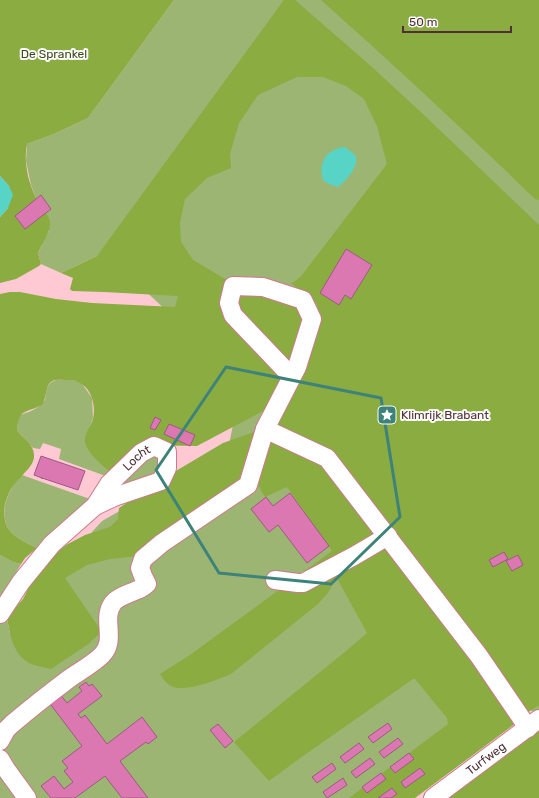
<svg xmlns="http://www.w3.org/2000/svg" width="539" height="798" viewBox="0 0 539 798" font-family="Rubik,sans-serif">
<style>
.green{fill:#9db572}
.forest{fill:#8aac40}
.water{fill:#57d4c6}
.building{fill:#db78b2;stroke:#9e5981}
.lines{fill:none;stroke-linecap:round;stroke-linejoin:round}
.minor-casing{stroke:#cc7a8d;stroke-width:20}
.minor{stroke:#fff;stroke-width:18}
.marked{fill:none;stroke:#3d837a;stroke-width:3;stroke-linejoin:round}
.labels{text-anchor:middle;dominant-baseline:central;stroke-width:4;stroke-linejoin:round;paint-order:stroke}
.park-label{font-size:12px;fill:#3a491d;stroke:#fbfbfb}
.poi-label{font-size:12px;fill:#512f37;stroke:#fbfbfb;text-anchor:start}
.street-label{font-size:12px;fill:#512f37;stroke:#fbfbfb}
</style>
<rect width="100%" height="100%" fill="#ffc9d4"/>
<g class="green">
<polygon points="174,0 539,0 539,720 528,706 406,798 0,798 0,624 6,613 10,634 37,592 102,521 228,449 242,382 102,250 97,256 61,273 41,264 38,253 49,231 31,185 26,161 27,144 54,134 88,118"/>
<path d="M64 379 78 381 83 385 92 398 93 418 88 432 113 474 111 478 59 459 61 449 43 443 40 449 33 448 17 430C19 410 20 417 35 409 38 407 42 403 45 400 47 386 47 380 64 379Z"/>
<polygon points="149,453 161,457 162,471 120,485"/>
<path d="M22 475 90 499 37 548C31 545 24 542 18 538 13 535 10 531 7 527 0 508 8 490 22 475Z"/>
<polygon points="0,555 13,562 21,564 14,576 6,596 0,599"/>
</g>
<g class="forest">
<path d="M0 0H174L88 118 54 134 27 144C23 163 29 186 39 203 42 210 49 214 50 222 51 232 42 244 38 253L41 264 39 266 16 279 0 283V217L8 208 9 186 0 176Z"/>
<path d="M284 0H295L372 67 424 115 539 225V705L527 713 329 449 275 426 300 377 314 345 321 322 317 304 291 283 294 282 302 275 387 164 377 126 364 99 346 86 323 77H297L258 95 239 123 230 154 231 168 207 178 185 199 180 222 181 242 193 260 227 280 222 290 220 305 230 318 282 375 267 409 197 446 141 445 113 474C105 468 87 453 85 442 84 434 91 426 93 419 96 406 92 388 78 382 75 380 70 380 66 380 43 377 49 390 43 404 27 414 19 407 17 430 23 438 34 445 34 455 35 464 25 472 20 478 7 491 0 509 7 527 10 531 13 535 18 538 24 542 31 545 37 548L25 558 21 564 13 562 0 555V294L10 292H20L56 299 92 303 175 307 178 296 104 292 72 291 70 289 73 278 61 273 97 256Z"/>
<path d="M321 0H539V200L535 199C465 131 394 65 321 0Z"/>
<polygon points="245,289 300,306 304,317 293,357 287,363 239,315 236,299"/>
<path d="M257 431 246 473 236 483 139 556 110 559 87 565 65 578 102 632 91 641 90 643 51 669C44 667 35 666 29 663 11 652 10 632 6 613L16 607 23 599 36 574 51 558 66 545 85 535 110 527 118 519 119 508 159 481 223 443Z"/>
<path d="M271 439 318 456 474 660 516 723 415 798H349L448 724 447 718 415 679H413L303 756 269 781 234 742 346 651 367 633 337 578 327 594 318 604 231 674C217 680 185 693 171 686 166 683 163 679 160 674L190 655 332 551 287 487 265 497 256 482Z"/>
<polygon points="539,727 539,798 445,798"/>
</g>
<g class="water">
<path d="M345 147C348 150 353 152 355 155 361 165 345 182 338 187L329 184 323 180C318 163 326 149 345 147Z"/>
<polygon points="0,176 9,186 13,195 8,208 0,217"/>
</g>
<g class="building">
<polygon points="41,195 51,209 25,229 15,216"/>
<polygon points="346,249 372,265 351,299 345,295 339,305 320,293"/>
<polygon points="155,417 161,420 155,430 150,428"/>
<polygon points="169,424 195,435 190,446 164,434"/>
<polygon points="41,456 85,471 78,490 42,478 42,479 42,478 34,475"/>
<polygon points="290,493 329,546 307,563 278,525 269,532 251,509 266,497 273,506"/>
<polygon points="504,552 508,559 493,567 489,560"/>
<polygon points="518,555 523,565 512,571 506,561"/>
<polygon points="86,682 89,686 92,684 102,696 78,714 81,718 85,715 107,744 142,717 157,737 148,744 146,742 120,761 148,798 122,798 105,776 75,798 51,798 41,786 54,776 64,789 73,782 64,771 68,768 62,761 82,746 48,701 59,693 67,703 82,691 79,687"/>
<polygon points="388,723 392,729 373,743 368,737"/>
<polygon points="218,724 233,741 225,748 210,730"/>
<polygon points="398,738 403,744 384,758 379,752"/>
<polygon points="359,743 364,749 345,763 340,757"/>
<polygon points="409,753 414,759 395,773 390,767"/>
<polygon points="370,758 375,764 356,778 351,772"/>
<polygon points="332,763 336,769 317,783 312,777"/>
<polygon points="420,768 425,774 405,788 401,782"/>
<polygon points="381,773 386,779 367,793 362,787"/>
<polygon points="343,778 347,785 327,798 323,792"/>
<polygon points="392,788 397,794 391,798 378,798"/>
</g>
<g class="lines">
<defs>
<g id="minor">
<polyline points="265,429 297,367 312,319 303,300 263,287 233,286 229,303 233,315 292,377"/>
<polyline points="275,580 298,583 303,583 354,556 388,536"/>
<path id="s1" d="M0 614 21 582 52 544 95 506 109 484 141 453 154 446 167 452V468L161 481 114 497 95 506"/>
<path d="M0 741 6 730 12 724C31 708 50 693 70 678 80 671 93 664 102 655 117 640 101 619 113 603 119 596 129 594 137 590 141 589 144 586 147 584L143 576 140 568 143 559 162 543 248 485 265 429 327 458 479 656 528 728"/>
<polyline points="0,759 6,769 27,798"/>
<path id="s2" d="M433 798 539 719"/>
</g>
</defs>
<use href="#minor" class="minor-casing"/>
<use href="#minor" class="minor"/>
</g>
<path class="marked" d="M226 367 381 398 400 517 331 584 219 573 156 470Z"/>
<defs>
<symbol id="sight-square" viewBox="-11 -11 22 22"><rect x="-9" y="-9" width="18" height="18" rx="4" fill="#3d837a" stroke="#fbfbfb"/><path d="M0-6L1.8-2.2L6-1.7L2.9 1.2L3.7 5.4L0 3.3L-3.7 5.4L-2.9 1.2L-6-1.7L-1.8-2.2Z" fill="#fff"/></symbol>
</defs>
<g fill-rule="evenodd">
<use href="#sight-square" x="376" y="404" width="22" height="22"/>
</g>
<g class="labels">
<g class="park-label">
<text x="54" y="54">De Sprankel</text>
</g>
<g class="poi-label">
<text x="401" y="415">Klimrijk Brabant</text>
</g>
<g class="street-label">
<text stroke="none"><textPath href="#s1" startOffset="209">Locht</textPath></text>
<text stroke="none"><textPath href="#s2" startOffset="66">Turfweg</textPath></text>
</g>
</g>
<path d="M403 26v6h108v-6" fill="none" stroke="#512f37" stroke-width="2"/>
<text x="409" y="26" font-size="12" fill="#512f37" stroke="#fbfbfb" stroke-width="3" paint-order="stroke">50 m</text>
</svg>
